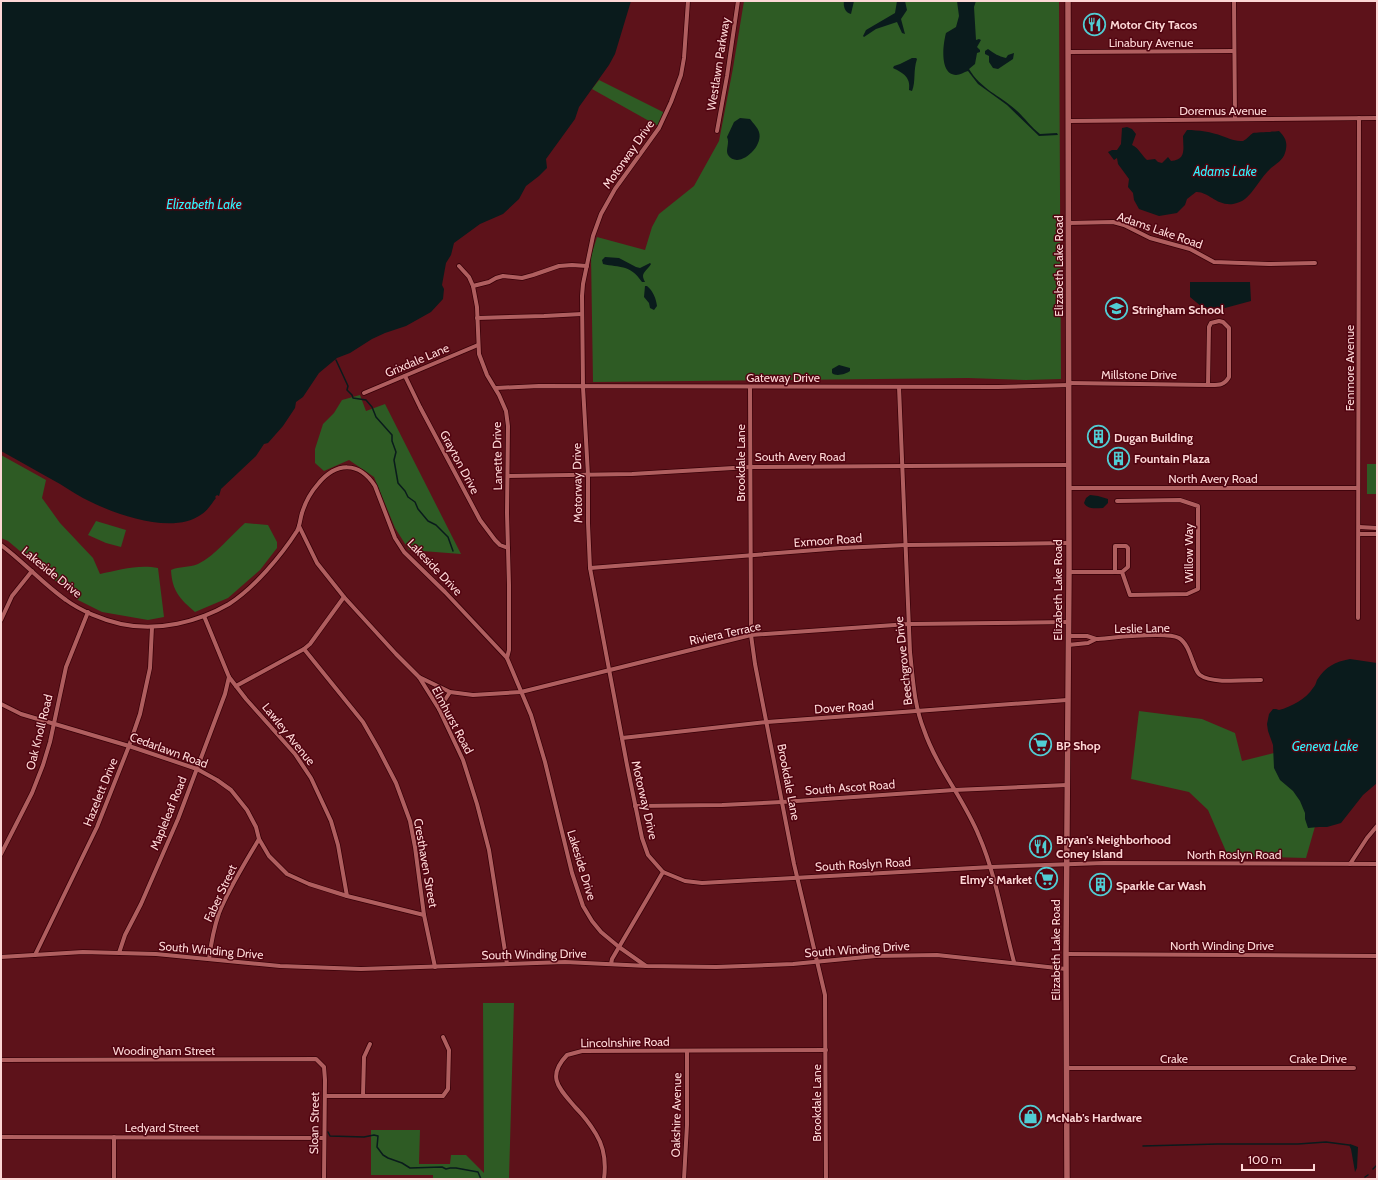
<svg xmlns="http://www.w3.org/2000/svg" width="1378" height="1180" viewBox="0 0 1378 1180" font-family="Cabin,sans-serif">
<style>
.green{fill:#2e5b24}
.water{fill:#0a1b1c}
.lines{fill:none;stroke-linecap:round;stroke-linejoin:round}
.stream{stroke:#0a1b1c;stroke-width:1.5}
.street-casing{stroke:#380108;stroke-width:5.5}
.secondary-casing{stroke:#380108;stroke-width:7}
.street{stroke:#b05e5f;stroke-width:4}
.secondary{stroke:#b05e5f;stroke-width:5.5}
.labels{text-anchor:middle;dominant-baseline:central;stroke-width:3;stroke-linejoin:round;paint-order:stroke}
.poi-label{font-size:12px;font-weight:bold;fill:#fdd7d6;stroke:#510410;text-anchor:start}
.street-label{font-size:12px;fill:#fdd7d6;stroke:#510410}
.water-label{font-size:13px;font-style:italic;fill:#2ff4fe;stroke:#510410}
</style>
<rect width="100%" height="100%" fill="#5d121a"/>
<g class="green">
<polygon points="744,1 1059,1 1061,379 1026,380 968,378 593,382 591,256 597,237 645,250 652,227 659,214 694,186 719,141 733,68"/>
<polygon points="599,80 665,113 658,126 592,89"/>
<polygon points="360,395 366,411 385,404 461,554 409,550 395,528 374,477 349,460 324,471 315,463 315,449 323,424 334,413 342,400"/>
<path d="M1 455 46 480 42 498 60 523 93 558 100 574C118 570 139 564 158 568L164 617 148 620 102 612 78 600 8 541 1 538Z"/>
<rect x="1367" y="464" width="10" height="30"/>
<polygon points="96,521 126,530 121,547 106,543 88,535"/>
<path d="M245 523 268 525 277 542V548L260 570 228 598 195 612C180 599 172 591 171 570 179 566 189 568 198 564 216 555 230 536 245 523Z"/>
<polygon points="1139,711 1202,719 1235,733 1242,761 1282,751 1322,802 1306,858 1228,856 1208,810 1189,792 1131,779"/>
<polygon points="483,1003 514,1003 509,1179 433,1179 433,1175 371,1175 371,1130 420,1130 419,1164 450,1164 451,1155 466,1155 484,1173"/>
</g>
<g class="water">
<path d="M1 1H631L615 54 609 65 579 107 575 119 546 159 547 168 539 176 526 186 519 199 503 214 480 224 454 243 451 255 446 263 442 285 444 289 443 299 431 312 406 326 385 333 372 339 350 353 337 358 319 373 303 397 296 402 295 408 283 426 268 443 264 444 256 456 221 489 219 496 217 495 215 497 216 498C212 503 208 510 202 514 174 535 120 516 91 502 80 497 70 490 60 484 40 473 21 462 1 451Z"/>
<path d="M844 1H854L851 14C845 13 843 6 844 1Z"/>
<polygon points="897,1 905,1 907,10 901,19 905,34 902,33 897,22 876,29 864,37 863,36 866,30 895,13"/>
<path d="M957 1H976L974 7 976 40 979 39 981 40 977 47 980 50V52L977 53 975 64 969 69C981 89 999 95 1016 110 1025 118 1031 127 1040 134L1057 133 1058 135 1039 136 1007 105 978 84 968 71C964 72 960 75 956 75 939 74 943 44 946 33L956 27 959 16Z"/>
<path d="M988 49C995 54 998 56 1006 58L1008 55 1014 53 1013 59 998 69 993 68 989 62V56L985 54V51Z"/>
<path d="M912 58H916L917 59C913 70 916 82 912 91L909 90C911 77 903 73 893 68L894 66 900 64Z"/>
<path d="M740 118 750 119C753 123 758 128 759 132 764 147 738 170 728 155 725 150 730 143 727 137L734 122Z"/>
<path d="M1127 127 1132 129 1136 134 1132 145C1140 149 1141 155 1147 160L1155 159 1158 162 1162 163 1168 157 1171 161C1187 160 1183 148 1183 136L1187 130C1198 130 1212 132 1222 136 1230 139 1235 141 1243 141 1247 139 1250 135 1253 133 1257 132 1273 132 1279 131 1286 138 1288 143 1285 153 1283 160 1276 164 1271 168 1261 177 1253 193 1245 199 1241 202 1237 203 1233 204 1216 206 1208 191 1196 192L1187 199 1185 205 1177 213 1159 216 1139 209 1134 200 1133 193 1128 187 1129 179 1118 164 1117 158 1114 160 1108 152 1112 150H1117L1121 144 1122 128Z"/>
<path d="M605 257 619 258 636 267 640 268 650 263 651 264C649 268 643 272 643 276 643 278 644 280 645 282H642C630 264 620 268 603 264L602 260Z"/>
<polygon points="1190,282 1250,282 1251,301 1225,308 1219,307 1209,308 1202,307 1190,297"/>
<path d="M645 286H647C653 291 656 298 657 306L654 310 650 308 649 303 644 297Z"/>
<path d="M839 365 850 368V371C846 374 836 377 832 373V369Z"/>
<path d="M1090 495 1098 496 1108 499V503L1103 508C1095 508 1088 510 1084 503L1086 498Z"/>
<path d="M1350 659 1377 663V783L1363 795 1341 823 1327 827H1319L1308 828 1305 819V813L1300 801 1293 791 1280 780 1274 768 1273 745 1268 731 1267 724 1269 714 1273 709H1276L1279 710C1291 707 1306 699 1313 688 1315 686 1316 683 1317 680 1326 666 1335 662 1350 659Z"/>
<polygon points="1350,1144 1358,1147 1357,1168 1355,1172 1351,1149 1349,1145"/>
</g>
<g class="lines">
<g class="stream">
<polyline points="336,360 348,386 347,390 352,395 353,398 366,400 372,407 376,417 392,435 392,441 396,452 394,460 398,483 405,491 408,497 415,502 418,509 428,521 436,525 448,537 453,551"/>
<polyline points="328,1132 330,1136 364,1137 374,1135 378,1136 377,1147 383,1155 388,1158 402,1163 410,1168 442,1167 446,1169 450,1168 456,1168 478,1172 481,1179"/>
<polyline points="1143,1146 1217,1144 1298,1144 1326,1142 1349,1145"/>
<polyline points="1373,1169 1377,1165"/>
<polyline points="1365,1177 1368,1175"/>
</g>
<defs>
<g id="street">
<polyline points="1234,1 1235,119"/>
<polyline points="1069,52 1234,51"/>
<polyline points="1069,121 1377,118"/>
<polyline points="717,131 727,76 738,1"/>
<polyline points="1069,223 1113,222 1124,225 1150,238 1190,249 1214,262 1269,264 1315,263"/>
<polyline points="459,266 469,277 473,286 477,307 479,354 487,375 499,395 506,411 508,426 507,513 509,585 509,650 507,658"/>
<polyline points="473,286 489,282 496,278 503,276 522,278 533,275 559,266 572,265 587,266"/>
<polyline points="477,318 544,316 582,314"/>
<polyline points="405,376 420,407 480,520 495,540 500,545 508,548"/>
<path d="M1069 383 1208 385C1218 385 1224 386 1229 377V328L1223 322 1219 321 1211 323 1209 327 1208 385"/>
<polyline points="750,387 751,635 755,664 794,864 825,995 826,1179"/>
<path d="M899 387 910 652C913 679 914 705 924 730 937 768 964 799 979 836 996 875 1003 921 1014 962"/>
<polyline points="496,388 539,386 998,387 1069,385"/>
<polyline points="364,393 478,345"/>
<polyline points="508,476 632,474 750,467 1069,465"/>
<polyline points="1069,488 1358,488"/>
<polyline points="299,526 317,563 344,597 396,654 419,677 439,709 463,760 477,804 489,850 507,964"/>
<polyline points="1359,527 1377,528"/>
<polyline points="1359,534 1377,534"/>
<path d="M1 545C24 562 43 584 66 600 81 611 103 620 121 624 158 632 198 622 229 604 254 588 281 556 297 531 300 526 300 519 302 513 305 503 311 492 318 484 336 462 359 461 375 486L395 538 404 552 445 592 507 658 531 715 545 762 572 873 583 906 592 921 601 932 619 947 646 966"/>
<polyline points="590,568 841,548 906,545 1069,543"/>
<polyline points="1069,572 1122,572"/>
<polyline points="1115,572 1115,546 1126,546 1128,548 1128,567 1122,572 1130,595 1187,594 1198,589 1198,506 1180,500 1117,501"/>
<polyline points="204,616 229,677 246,699 295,754 311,778 331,821 338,845 347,896"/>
<polyline points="1358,618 1359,118"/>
<polyline points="1,620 12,596 32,571"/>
<polyline points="1068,636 1087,636 1096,639"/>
<path d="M1068 645 1088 643 1096 639C1112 638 1167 631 1179 638 1187 643 1190 654 1193 662 1195 666 1196 672 1200 675 1212 684 1246 680 1261 680"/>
<polyline points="304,649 363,722 379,750 396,783 410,821 415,847 424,915 435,967"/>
<polyline points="419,677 450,692 473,695 521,692 751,635 909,624 1068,622"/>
<polyline points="236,686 304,649 310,644 344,597"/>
<polyline points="1,704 21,714 129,746 197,769 217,780 231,790 247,810 256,827 259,839 269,856 287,874 309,884 347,896 424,915"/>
<polyline points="439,709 450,692"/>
<polyline points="622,738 767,722 1067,700"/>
<polyline points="635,806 722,805 782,802 954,790 1067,785"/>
<polyline points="1,854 32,793 43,765 50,742 66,667 88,612"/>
<polyline points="1350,864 1367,838 1377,826"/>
<polyline points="663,872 685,881 702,883 991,867 1104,863 1377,864"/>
<polyline points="119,953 125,935 141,904 178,819 225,694 229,677"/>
<polyline points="1066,954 1377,956"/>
<polyline points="35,955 97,827 129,746 140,714 150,668 152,627"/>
<polyline points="1,957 83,952 156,954 280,966 361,969 565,962 647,966 716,967 793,964 876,956 937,955 1066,969"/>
<path d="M209 959C211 943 214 928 219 913 229 888 245 863 259 839"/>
<polyline points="611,964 612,959 663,872 648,855 642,838 627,765 590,568 588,523 588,475 583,387 582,296 583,284 593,236 601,214 615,189 659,128 671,102 681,75 684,58 688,1"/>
<polyline points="1,1060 316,1059 324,1067 325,1080 324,1179"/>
<polyline points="1066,1068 1354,1068"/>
<polyline points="325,1096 443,1096 448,1089 449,1050 443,1037"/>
<polyline points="363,1096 364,1057 370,1044"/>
<polyline points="1,1137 323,1138"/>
<polyline points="114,1137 114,1179"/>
<path d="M604 1179C606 1164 604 1147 596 1134 590 1124 583 1115 575 1107 559 1088 546 1077 567 1055L582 1051 826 1050"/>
<polyline points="684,1179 687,1125 687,1051"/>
</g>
<polyline id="secondary" points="1067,1179 1066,954 1069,572 1068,1"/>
</defs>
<use href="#street" class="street-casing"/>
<use href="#secondary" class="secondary-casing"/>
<use href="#street" class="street"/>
<use href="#secondary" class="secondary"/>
</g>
<defs>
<symbol id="restaurant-ring" viewBox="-11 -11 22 22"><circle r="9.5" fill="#510410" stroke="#51ccd3" stroke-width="1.5"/><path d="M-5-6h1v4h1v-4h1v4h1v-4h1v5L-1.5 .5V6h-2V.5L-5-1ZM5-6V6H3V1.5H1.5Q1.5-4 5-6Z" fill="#51ccd3"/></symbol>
<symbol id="school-ring" viewBox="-11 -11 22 22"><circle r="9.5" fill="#510410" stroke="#51ccd3" stroke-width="1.5"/><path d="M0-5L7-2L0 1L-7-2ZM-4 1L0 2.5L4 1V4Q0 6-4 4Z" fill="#51ccd3"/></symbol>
<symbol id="building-ring" viewBox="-11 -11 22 22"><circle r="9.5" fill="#510410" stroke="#51ccd3" stroke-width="1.5"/><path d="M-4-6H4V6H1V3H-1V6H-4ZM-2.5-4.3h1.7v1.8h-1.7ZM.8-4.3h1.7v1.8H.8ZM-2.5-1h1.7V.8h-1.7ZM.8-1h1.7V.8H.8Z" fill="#51ccd3"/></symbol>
<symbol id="supermarket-ring" viewBox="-11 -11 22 22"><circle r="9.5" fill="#510410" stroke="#51ccd3" stroke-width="1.5"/><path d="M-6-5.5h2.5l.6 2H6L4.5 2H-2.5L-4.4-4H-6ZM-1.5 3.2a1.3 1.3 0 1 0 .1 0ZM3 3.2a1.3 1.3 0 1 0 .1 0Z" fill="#51ccd3"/></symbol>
<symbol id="shop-ring" viewBox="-11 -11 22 22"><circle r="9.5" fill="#510410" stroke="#51ccd3" stroke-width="1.5"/><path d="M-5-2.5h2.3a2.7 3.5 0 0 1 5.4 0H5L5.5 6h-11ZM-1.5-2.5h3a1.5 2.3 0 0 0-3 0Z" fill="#51ccd3"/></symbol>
</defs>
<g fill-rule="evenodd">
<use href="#restaurant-ring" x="1082" y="12" width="25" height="25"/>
<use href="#school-ring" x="1104" y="296" width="25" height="25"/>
<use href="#building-ring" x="1086" y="424" width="25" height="25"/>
<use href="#building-ring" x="1106" y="446" width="25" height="25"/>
<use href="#supermarket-ring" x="1028" y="732" width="25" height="25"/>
<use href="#restaurant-ring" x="1028" y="834" width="25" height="25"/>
<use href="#supermarket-ring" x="1034" y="866" width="25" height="25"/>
<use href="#building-ring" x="1088" y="872" width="25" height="25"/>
<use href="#shop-ring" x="1018" y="1104" width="25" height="25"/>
</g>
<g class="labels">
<g class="poi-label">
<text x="1110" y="24">Motor City Tacos</text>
<text x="1132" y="309">Stringham School</text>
<text x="1114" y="437">Dugan Building</text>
<text x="1134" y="458">Fountain Plaza</text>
<text x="1056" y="745">BP Shop</text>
<text x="1056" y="839">Bryan's Neighborhood<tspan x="1056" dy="14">Coney Island</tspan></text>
<text x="1032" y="879" text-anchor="end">Elmy's Market</text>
<text x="1116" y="885">Sparkle Car Wash</text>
<text x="1046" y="1117">McNab's Hardware</text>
</g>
<g class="street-label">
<text x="1151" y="42">Linabury Avenue</text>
<text transform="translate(718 64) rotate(-81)">Westlawn Parkway</text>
<text x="1223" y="110">Doremus Avenue</text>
<text transform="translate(628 154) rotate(-55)">Motorway Drive</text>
<text transform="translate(1160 230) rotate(19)">Adams Lake Road</text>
<text transform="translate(1058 266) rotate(-90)">Elizabeth Lake Road</text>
<text transform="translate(417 360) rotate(-23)">Grixdale Lane</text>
<text transform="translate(1349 368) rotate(-90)">Fenmore Avenue</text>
<text x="1139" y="374">Millstone Drive</text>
<text x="783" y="377">Gateway Drive</text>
<text transform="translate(497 456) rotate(-91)">Lanette Drive</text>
<text x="800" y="456">South Avery Road</text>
<text transform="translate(460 462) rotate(62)">Grayton Drive</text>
<text transform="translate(740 463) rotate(-90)">Brookdale Lane</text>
<text x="1213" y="478">North Avery Road</text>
<text transform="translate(577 483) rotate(-91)">Motorway Drive</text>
<text transform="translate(828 540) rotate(-4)">Exmoor Road</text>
<text transform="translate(1188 553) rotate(-90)">Willow Way</text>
<text transform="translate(435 567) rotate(46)">Lakeside Drive</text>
<text transform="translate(52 572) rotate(39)">Lakeside Drive</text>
<text transform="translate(1057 590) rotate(-90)">Elizabeth Lake Road</text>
<text transform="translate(1142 628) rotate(-1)">Leslie Lane</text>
<text transform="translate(725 633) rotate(-12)">Riviera Terrace</text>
<text transform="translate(903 661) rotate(-96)">Beechgrove Drive</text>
<text transform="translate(844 707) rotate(-4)">Dover Road</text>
<text transform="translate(453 720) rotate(62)">Elmhurst Road</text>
<text transform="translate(39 732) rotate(-76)">Oak Knoll Road</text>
<text transform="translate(289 734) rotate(51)">Lawley Avenue</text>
<text transform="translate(169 750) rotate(20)">Cedarlawn Road</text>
<text transform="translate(789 782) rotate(79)">Brookdale Lane</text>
<text transform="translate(850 787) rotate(-4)">South Ascot Road</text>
<text transform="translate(100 792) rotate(-68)">Hazelett Drive</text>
<text transform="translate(645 800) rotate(77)">Motorway Drive</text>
<text transform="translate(168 813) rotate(-68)">Mapleleaf Road</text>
<text x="1234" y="854">North Roslyn Road</text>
<text transform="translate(426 863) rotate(80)">Cresthaven Street</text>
<text transform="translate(863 864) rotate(-3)">South Roslyn Road</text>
<text transform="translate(582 865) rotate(73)">Lakeside Drive</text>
<text transform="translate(220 893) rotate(-65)">Faber Street</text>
<text x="1222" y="945">North Winding Drive</text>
<text transform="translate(857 949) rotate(-4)">South Winding Drive</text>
<text transform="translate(211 950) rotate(5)">South Winding Drive</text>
<text transform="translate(1055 950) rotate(-90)">Elizabeth Lake Road</text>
<text transform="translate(534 954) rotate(-1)">South Winding Drive</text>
<text transform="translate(625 1042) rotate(-1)">Lincolnshire Road</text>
<text x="164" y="1050">Woodingham Street</text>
<text x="1174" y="1058">Crake</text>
<text x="1318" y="1058">Crake Drive</text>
<text transform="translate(816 1103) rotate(-90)">Brookdale Lane</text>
<text transform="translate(676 1115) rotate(-89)">Oakshire Avenue</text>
<text transform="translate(314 1123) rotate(-89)">Sloan Street</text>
<text x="162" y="1127">Ledyard Street</text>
</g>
<g class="water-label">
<text x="1225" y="171">Adams Lake</text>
<text x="204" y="204">Elizabeth Lake</text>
<text x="1325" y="746">Geneva Lake</text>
</g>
</g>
<rect width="1378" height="1180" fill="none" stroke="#fdd7d6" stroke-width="4"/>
<path d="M1242 1164v6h72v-6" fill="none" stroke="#fdd7d6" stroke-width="2"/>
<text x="1248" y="1164" font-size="12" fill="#fdd7d6" stroke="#510410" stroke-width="3" paint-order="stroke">100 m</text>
</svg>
